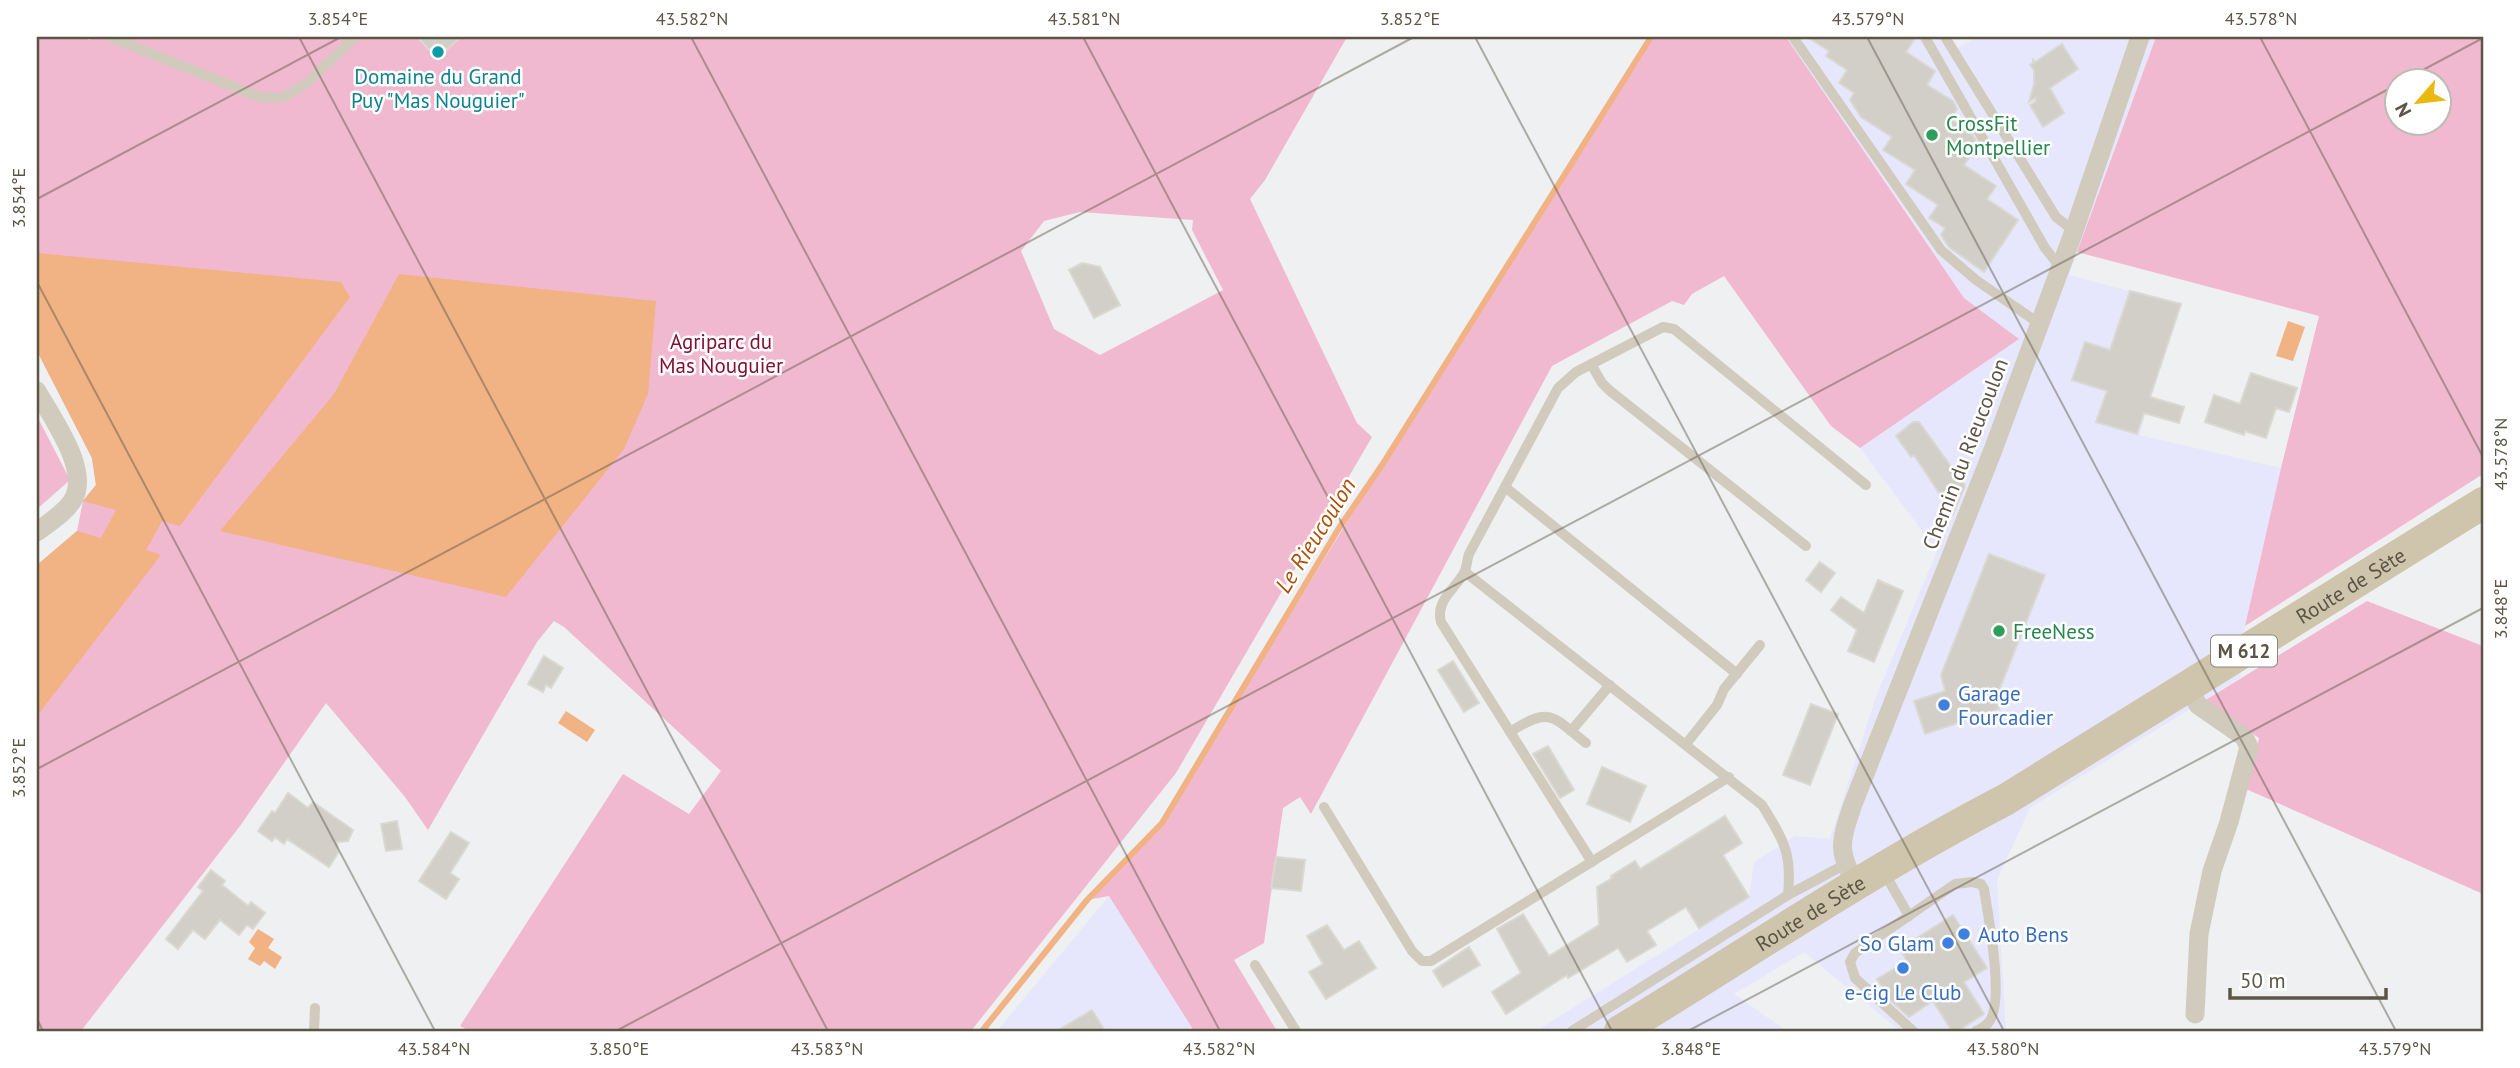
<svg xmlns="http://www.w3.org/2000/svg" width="2520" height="1068" viewBox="0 0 2520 1068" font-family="'PT Sans',sans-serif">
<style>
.commercial{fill:#e6e7fd}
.green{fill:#f1b9cf;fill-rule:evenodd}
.water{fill:#f1b284}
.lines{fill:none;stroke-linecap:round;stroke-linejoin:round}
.stream{stroke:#f1b284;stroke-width:6}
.building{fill:#d1cfc7;stroke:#dad9d1;stroke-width:2}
.lane{stroke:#d1cbbd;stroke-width:10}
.street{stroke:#d1cbbd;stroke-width:19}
.primary{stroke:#cfc5ac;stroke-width:32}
.ticks{fill:none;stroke:#5c5545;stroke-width:2;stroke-opacity:0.45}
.culture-dot{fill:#0f9aa8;stroke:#fff;stroke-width:2.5}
.leisure-dot{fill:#2e9e5b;stroke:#fff;stroke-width:2.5}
.shop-dot{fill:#3f7fe0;stroke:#fff;stroke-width:2.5}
.labels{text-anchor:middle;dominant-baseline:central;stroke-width:5;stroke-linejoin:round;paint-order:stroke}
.shield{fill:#fff;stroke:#8d887d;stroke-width:2}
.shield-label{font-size:19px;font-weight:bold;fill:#5c5545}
.culture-label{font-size:21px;fill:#0d838f;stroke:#fff}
.leisure-label{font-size:21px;fill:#27864d;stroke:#fff;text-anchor:start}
.park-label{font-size:21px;fill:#821131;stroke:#fff}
.street-label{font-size:21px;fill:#5c5545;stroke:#fff}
.shop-label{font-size:21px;fill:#366cbe;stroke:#fff;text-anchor:start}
.water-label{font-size:23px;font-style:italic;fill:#b04d04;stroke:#fff}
.neatline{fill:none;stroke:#5c5545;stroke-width:2.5}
.ticks-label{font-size:18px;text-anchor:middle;fill:#5c5545}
</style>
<rect width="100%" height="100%" fill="#eef0f1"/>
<g class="commercial">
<polygon points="1786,37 1950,37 1957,48 1978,37 2156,37 2069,275 2181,305 2139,435 2281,468 2245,626 2240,678 2030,808 1997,880 2006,1031 1900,1031 1804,952 1734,994 1787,1031 1536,1031 1749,898 1754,862 1795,836 1830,839 1876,697 1937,551 1860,448 2019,339 1964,298"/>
<polygon points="1109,896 1194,1031 997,1031"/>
</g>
<g class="green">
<path d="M37 37H81L90 40 91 37H1347L1265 180 1250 199 1357 423 1372 437 1176 773 971 1031H469L460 1026 623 774 689 814 721 771 564 627 554 621 537 642 428 830 405 797 326 703 240 826 81 1031H37V565L77 531 83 501 96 485 92 458 37 351ZM1080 212 1193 220 1192 230 1223 290 1100 355 1054 329 1021 251 1044 221Z"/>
<polygon points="1654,37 1786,37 1964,298 2019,339 1860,448 1831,426 1724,276 1692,294 1684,305 1672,301 1552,366 1311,814 1300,797 1283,808 1264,943 1234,960 1277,1031 1194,1031 1109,896 1087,900 1162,823 1385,460 1558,184"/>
<path d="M2156 37H2483V474L2245 626 2281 468 2319 316 2077 252ZM2440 80V122H2398V80Z"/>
<polygon points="37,416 70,480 37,509"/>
<polygon points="2367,601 2483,646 2483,894 2246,789 2259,738 2204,701"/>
</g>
<g class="water">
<polygon points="37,253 341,282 350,297 180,526 162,521 146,550 161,555 37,716 37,565 77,531 101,538 116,510 83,501 96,485 92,458 37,351"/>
<polygon points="399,274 656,301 648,394 624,449 506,597 220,531 334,394"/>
<polygon points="2288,321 2305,327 2293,361 2276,356"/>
<polygon points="566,711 595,730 587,742 558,723"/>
<polygon points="258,929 274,939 268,948 282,957 275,969 264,961 260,966 248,959 255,948 249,942"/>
</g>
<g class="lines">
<polyline class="stream" points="982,1031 1087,900 1162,823 1339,528 1382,465 1651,37"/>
</g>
<g class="building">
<polygon points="417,37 461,37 437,58"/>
<polygon points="1807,37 1916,37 1906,52 1935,71 1927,85 1953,101 1957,109 1951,119 1971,132 1978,145 1964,165 1996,186 1987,199 2018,220 1984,272 1949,247 1941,235 1945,228 1929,218 1938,205 1906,184 1915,170 1883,150 1892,137 1861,117 1850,100 1854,93 1839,83 1847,70 1826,56 1829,51"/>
<polygon points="2062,44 2078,69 2050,88 2064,113 2043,127 2030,105 2036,101 2035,98 2029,102 2034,84 2034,70 2030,65 2033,63 2033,60 2035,62"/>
<polygon points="1082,263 1100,267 1120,305 1094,318 1069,270"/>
<polygon points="2130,291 2181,304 2150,397 2184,407 2179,423 2144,413 2137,434 2096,422 2107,391 2072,380 2085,342 2110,350"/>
<polygon points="2251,373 2297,388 2289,412 2276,408 2266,438 2245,431 2244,435 2205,422 2214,395 2240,404"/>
<polygon points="1913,422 1919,422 1965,486 1953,514 1914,455 1911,457 1896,436"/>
<polygon points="1989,554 2045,575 1996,698 1999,709 1925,734 1914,701 1945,691 1941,675"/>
<polygon points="1820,562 1835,573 1821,592 1806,580"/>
<polygon points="1878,580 1903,591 1874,662 1848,651 1857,630 1831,610 1841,597 1864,613"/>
<polygon points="544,656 563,668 551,688 546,685 543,692 528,684"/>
<polygon points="1453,661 1479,703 1464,712 1438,670"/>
<polygon points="1811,704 1838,714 1810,785 1783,775"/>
<polygon points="1548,746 1574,790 1560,798 1533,754"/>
<polygon points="1602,767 1646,786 1630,822 1587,804"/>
<polygon points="288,793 308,808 313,802 353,830 348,841 337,842 338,853 329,867 287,839 284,844 275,837 272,841 258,831 272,811 275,813"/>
<polygon points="1725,816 1742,843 1723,855 1749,897 1699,928 1686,907 1647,931 1656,945 1627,962 1618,948 1568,978 1567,975 1506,1014 1492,992 1521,973 1497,929 1523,914 1549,956 1599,925 1597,887 1612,878 1611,876 1635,861 1640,869"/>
<polygon points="397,821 402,849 386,851 381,824"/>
<polygon points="451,832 469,843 450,873 459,879 446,899 419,881"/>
<polygon points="1276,857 1305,860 1301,891 1271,888"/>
<polygon points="211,870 225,881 222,885 248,906 251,902 265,913 253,929 247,925 239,935 220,920 205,939 193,930 178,949 166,939 203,891 198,887"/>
<polygon points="1953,915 1987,968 1964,982 1984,1014 1958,1031 1952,1031 1933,1001 1909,1017 1890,1000 1877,979 1907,961 1900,949"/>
<polygon points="1327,925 1344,950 1359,941 1376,968 1326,999 1309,972 1323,964 1307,936"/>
<polygon points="1469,947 1480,965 1443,987 1433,971"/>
<polygon points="1092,1010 1105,1031 1057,1031"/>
</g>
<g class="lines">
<g class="lane">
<polyline points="110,37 262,98 284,97 307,83 355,37"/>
<polyline points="1793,37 1941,250 1976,280 2040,324"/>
<polyline points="1925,37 2045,248 2060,267"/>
<polyline points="1945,37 2056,217 2074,231"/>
<polyline points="1591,364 1602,383 1609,390 1806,546"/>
<polyline points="1505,487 1737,674"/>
<path d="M1465 572 1762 805C1784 841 1792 852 1788 895"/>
<polyline points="1571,731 1610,685"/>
<path d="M1510 732C1550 706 1552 716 1586 743"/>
<polyline points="1686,744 1717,705 1724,689 1760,645"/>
<polyline points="1324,807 1412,951 1422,961 1431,961 1729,777"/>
<path d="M1592 862 1441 622C1435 600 1456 589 1465 571 1467 566 1467 559 1469 554L1558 388 1576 372 1663 327 1674 329 1866 485"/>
<polyline points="1889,881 1909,916"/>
<polyline points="1255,965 1296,1031"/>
<polyline points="314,1031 315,1008"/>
<polyline points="1572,1031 1788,895 1844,865"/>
<path d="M1913 1031 1855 978 1850 962 1855 953 1955 884 1972 882 1981 884 1984 889C1988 915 2005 1002 1989 1022 1986 1026 1980 1029 1976 1031"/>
</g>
<g class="street">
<path d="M37 391C52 418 89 468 74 498 67 512 48 523 37 532"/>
<polyline points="2188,687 2198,705 2244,737 2249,747 2229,822 2212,871 2199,934 2195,1014"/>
<path d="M1856 884C1836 850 1841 840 1853 804L1993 450 2074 231 2140 37"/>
</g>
<path class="primary" id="s1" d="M1620 1031C1748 953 1872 869 2005 800L2483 503"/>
</g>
<path class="ticks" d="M299 37 828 1031M691 37 1220 1031M1083 37 1612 1031M1475 37 2004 1031M1867 37 2396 1031M2260 37 2483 457M2404 80 2483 38M37 199 341 37M37 282 435 1031M37 769 1414 37M37 1019 43 1031M616 1031 2398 84M1688 1031 2483 608"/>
<circle class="culture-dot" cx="438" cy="52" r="7"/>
<g class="leisure-dot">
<circle cx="1932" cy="135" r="7"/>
<circle cx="1999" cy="631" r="7"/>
</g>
<g class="shop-dot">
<circle cx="1944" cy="705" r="7"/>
<circle cx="1964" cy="934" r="7"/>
<circle cx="1948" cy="943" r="7"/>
<circle cx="1903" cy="968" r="7"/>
</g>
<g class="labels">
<rect class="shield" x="2211" y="635.5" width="66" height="31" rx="5"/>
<g class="shield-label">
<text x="2244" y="651">M 612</text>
</g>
<g class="culture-label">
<text x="438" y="76">Domaine du Grand<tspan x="438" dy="24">Puy "Mas Nouguier"</tspan></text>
</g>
<g class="leisure-label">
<text x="1946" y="123">CrossFit<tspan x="1946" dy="24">Montpellier</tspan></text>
<text x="2013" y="631">FreeNess</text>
</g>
<g class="park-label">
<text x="721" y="341">Agriparc du<tspan x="721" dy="24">Mas Nouguier</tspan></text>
</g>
<g class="street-label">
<text transform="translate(1965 454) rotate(-69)">Chemin du Rieucoulon</text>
<text stroke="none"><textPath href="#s1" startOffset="856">Route de Sète</textPath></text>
<text stroke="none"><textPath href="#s1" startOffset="224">Route de Sète</textPath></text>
</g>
<g class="shop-label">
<text x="1958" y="693">Garage<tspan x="1958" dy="24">Fourcadier</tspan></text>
<text x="1978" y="934">Auto Bens</text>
<text x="1934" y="943" text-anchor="end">So Glam</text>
<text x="1903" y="992" text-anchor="middle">e-cig Le Club</text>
</g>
<g class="water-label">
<text transform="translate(1315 535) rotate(-58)">Le Rieucoulon</text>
</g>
</g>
<rect width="2520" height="1068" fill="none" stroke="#ffffff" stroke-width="77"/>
<g transform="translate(2418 102) rotate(242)"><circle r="33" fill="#ffffff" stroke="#bebbb5" stroke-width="2"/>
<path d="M0-5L12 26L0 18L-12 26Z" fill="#eab90f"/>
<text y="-10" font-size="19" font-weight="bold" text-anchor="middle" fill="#5c5545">N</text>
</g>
<path d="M2230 988v10h156v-10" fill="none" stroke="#5c5545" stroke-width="3.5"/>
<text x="2240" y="988" font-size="21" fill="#5c5545" stroke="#ffffff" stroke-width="5" paint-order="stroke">50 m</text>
<rect x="38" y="38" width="2444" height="992" class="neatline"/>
<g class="ticks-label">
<text x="338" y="25">3.854°E</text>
<text x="692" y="25">43.582°N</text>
<text x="1084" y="25">43.581°N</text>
<text x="1410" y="25">3.852°E</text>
<text x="1868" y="25">43.579°N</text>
<text x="2261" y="25">43.578°N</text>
<text transform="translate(19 198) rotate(-90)" y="6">3.854°E</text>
<text transform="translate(2501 454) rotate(-90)" y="6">43.578°N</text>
<text transform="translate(2501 609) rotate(-90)" y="6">3.848°E</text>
<text transform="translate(19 768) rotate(-90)" y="6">3.852°E</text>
<text x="434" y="1055">43.584°N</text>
<text x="619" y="1055">3.850°E</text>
<text x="827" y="1055">43.583°N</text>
<text x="1219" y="1055">43.582°N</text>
<text x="1691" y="1055">3.848°E</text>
<text x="2003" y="1055">43.580°N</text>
<text x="2395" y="1055">43.579°N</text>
</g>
</svg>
